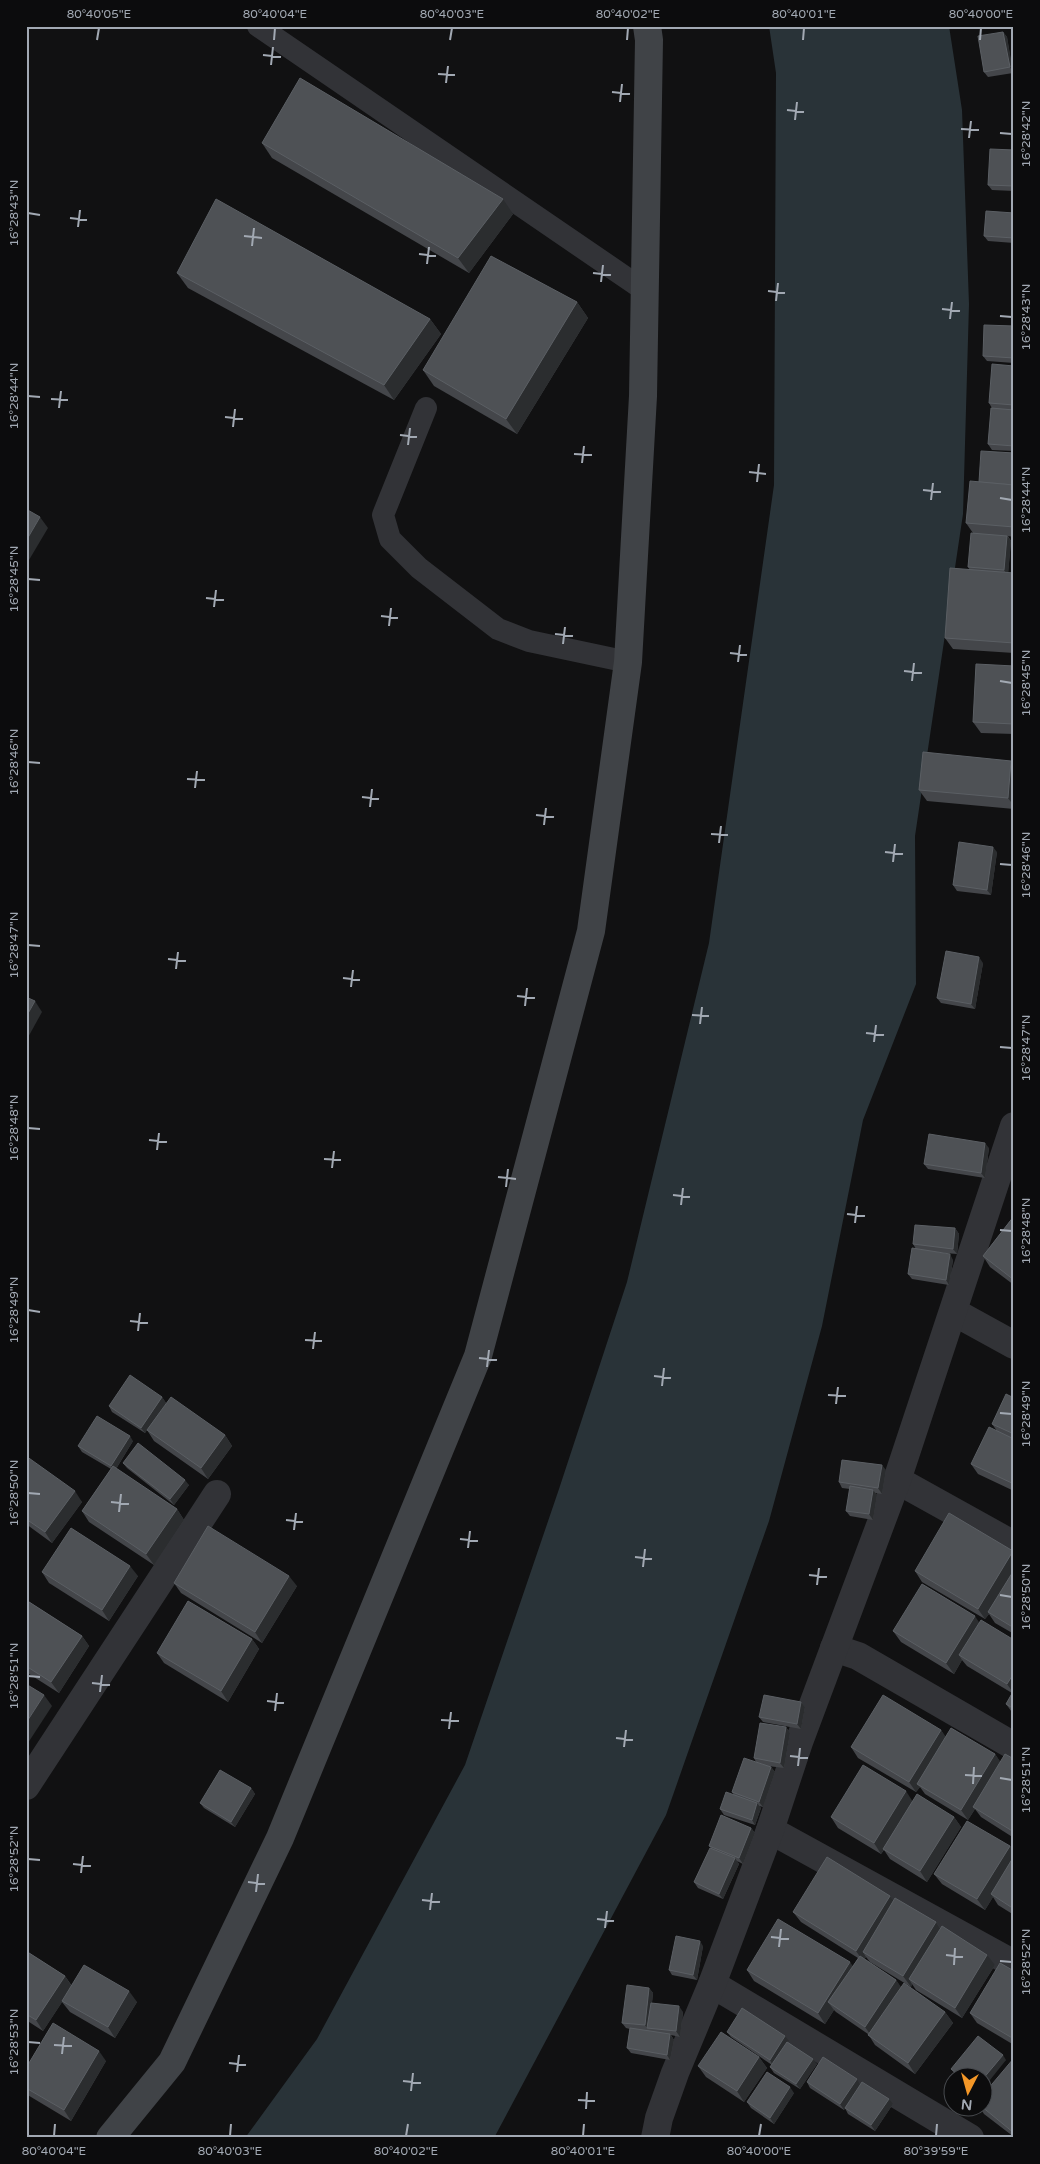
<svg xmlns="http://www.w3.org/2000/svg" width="1040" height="2164" viewBox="0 0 1040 2164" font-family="'Varela Round',sans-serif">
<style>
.water{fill:#293338}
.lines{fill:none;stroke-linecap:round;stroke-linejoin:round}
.lane{stroke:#323337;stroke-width:22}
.street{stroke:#323337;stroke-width:28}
.secondary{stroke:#404347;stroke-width:28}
.wall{fill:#44464a}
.shaded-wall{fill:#2b2d2f}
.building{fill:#4e5155;stroke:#5b5f64}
.ticks{fill:none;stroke:#a2a9b3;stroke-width:2}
.neatline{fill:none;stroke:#a2a9b3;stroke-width:2}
.ticks-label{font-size:12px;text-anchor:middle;fill:#a2a9b3}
</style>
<rect width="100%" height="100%" fill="#111112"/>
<polygon class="water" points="769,26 949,26 962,110 969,304 963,514 915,836 916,984 863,1120 822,1326 769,1521 666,1815 494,2138 245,2138 317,2039 465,1765 559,1489 627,1282 709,943 774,485 776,73"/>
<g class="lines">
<g class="lane">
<polyline points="258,26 644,290"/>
<polyline points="426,408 383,515 390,539 419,568 498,629 529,641 628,662"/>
</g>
<g class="street">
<polyline points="954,1312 1014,1345"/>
<polyline points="897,1480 1014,1545"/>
<polyline points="834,1648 858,1656 1014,1746"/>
<polyline points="26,1786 217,1494"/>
<polyline points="770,1830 1014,1964"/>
<polyline points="712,1984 970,2138"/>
<polyline points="655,2138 659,2118 675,2073 712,1984 770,1830 799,1742 897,1480 1014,1126"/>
</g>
<polyline class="secondary" points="110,2138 172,2062 280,1838 478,1356 591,931 628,662 643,396 649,40 647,26"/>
</g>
<g class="wall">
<polygon points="1003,32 1007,37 1013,73 988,77 984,72"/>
<polygon points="262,143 513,214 469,273 272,158"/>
<polygon points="1014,150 1014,191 992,190 988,185"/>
<polygon points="1014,213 1014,243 988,241 984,236"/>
<polygon points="177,273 430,319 441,334 394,400 188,288"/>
<polygon points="577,302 588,318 517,434 434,386 423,370"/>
<polygon points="1014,326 1014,363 987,361 983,356"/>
<polygon points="1014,366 1014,451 992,450 988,444 992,408 989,403"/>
<polygon points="1014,453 1014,537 1008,536 1011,541 1008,573 1014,573 1014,653 953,649 945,638 970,570 968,567 973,533 966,523 979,482"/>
<polygon points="1014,666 1014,734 981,733 973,722"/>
<polygon points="1014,765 1014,809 927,801 919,790"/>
<polygon points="997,852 991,895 957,891 953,885"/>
<polygon points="983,963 975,1009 941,1003 937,998"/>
<polygon points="989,1148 985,1178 928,1169 924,1164"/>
<polygon points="1014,1216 1014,1285 990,1267 983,1256"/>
<polygon points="955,1228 959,1234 957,1254 933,1252 953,1260 949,1285 912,1279 908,1274 916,1249 913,1244"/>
<polygon points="162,1397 166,1403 149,1428 225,1435 232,1446 208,1479 154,1441 147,1430 145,1433 112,1412 109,1406"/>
<polygon points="1014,1398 1014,1491 978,1474 971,1464 997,1431 992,1424"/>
<polygon points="133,1441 116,1469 177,1509 184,1520 154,1565 89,1522 82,1511 111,1469 82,1452 78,1446"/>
<polygon points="26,1456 82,1502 52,1543 26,1524"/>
<polygon points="123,1463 189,1485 174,1505 127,1468"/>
<polygon points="886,1470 882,1494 875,1493 877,1495 873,1520 850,1516 846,1511 850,1489 842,1488 839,1482"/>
<polygon points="1014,1553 1014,1634 995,1623 989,1614 985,1619 922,1582 915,1571"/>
<polygon points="42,1572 138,1576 109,1621 49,1583"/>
<polygon points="174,1583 297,1586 262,1643 181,1593"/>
<polygon points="26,1600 82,1636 89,1646 59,1693 26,1672"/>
<polygon points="979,1623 1014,1640 1014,1715 1006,1704 1012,1693 967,1666 962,1660 954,1674 901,1642 893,1631"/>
<polygon points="252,1639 259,1649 228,1702 164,1663 157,1653"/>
<polygon points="801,1702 805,1707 801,1729 763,1722 759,1717"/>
<polygon points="786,1727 790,1733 784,1768 768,1766 771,1767 775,1772 763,1807 759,1806 761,1808 755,1825 724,1815 720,1809 734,1795 732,1792 756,1762 754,1758"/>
<polygon points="941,1730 945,1737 995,1754 1000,1762 1014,1759 1014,1838 981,1817 975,1809 968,1820 925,1794 920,1787 916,1792 858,1758 851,1747"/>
<polygon points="251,1788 255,1794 235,1827 204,1808 200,1803"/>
<polygon points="912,1801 954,1817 961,1827 927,1882 890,1859 884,1850 881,1854 838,1828 831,1817"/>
<polygon points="751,1828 755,1833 743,1864 737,1861 739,1864 723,1899 698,1888 694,1882 711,1848 709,1846"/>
<polygon points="1010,1846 1014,1852 1014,1915 998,1905 993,1897 985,1910 942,1884 934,1874"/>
<polygon points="890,1896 893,1901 936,1922 940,1928 995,1965 962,2018 916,1990 912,1984 911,1987 870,1962 866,1957 864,1959 896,1980 901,1988 945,2012 953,2023 915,2074 875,2045 868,2034 836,2012 834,2010 825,2024 754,1981 747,1970 853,1966 858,1958 801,1922 793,1912"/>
<polygon points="703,1946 697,1980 672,1975 669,1970"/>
<polygon points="26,1951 65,1976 72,1986 137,2002 115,2038 70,2012 62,2002 43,2031 26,2020"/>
<polygon points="1014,1971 1014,2045 977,2023 970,2013"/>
<polygon points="649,1988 653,1993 652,2003 683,2012 680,2037 671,2035 674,2040 670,2060 631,2053 627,2048 630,2029 626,2028 622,2023"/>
<polygon points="727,2032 789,2041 788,2042 817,2064 800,2089 774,2073 770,2067 772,2065 731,2037"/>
<polygon points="759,2057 767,2068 744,2102 706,2077 698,2066"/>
<polygon points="1014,2058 1014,2137 984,2114 979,2106 982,2106"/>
<polygon points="1006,2060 982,2076 957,2076 951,2069"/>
<polygon points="106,2061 71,2121 26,2094 26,2068"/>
<polygon points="807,2082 893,2104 875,2131 848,2114 845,2108 844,2110 810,2088"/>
<polygon points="794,2093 774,2124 751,2108 747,2102"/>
</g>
<g class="shaded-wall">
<polygon points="1003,32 1007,37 1013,73 1010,67"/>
<polygon points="503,199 513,214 469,273 458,258"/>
<polygon points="577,302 588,318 517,434 506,419"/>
<polygon points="430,319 441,334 394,400 384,385"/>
<polygon points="40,517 48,528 26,565 26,541"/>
<polygon points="1007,536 1011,541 1008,576 1004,570"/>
<polygon points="1011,761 1014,765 1014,806 1008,798"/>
<polygon points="993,847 997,852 991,895 987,890"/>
<polygon points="979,957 983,963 975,1009 971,1004"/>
<polygon points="35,1001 42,1012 26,1041 26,1017"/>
<polygon points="985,1143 989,1148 985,1178 981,1173"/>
<polygon points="955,1228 959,1234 957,1254 953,1249"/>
<polygon points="950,1254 953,1260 949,1285 946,1280"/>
<polygon points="162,1397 166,1403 145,1433 141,1428"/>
<polygon points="225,1435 232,1446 208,1479 201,1468"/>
<polygon points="130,1436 133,1441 114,1472 111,1466"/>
<polygon points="882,1465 886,1470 882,1494 878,1488"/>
<polygon points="185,1480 189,1485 174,1505 170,1499"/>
<polygon points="873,1490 877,1495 873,1520 869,1514"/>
<polygon points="75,1491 82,1502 52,1543 45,1532"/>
<polygon points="177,1509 184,1520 154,1565 146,1554"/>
<polygon points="1013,1551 1014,1553 1014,1572 988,1612 989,1614 985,1619 978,1609"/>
<polygon points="130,1566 138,1576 109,1621 102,1610"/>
<polygon points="289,1576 297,1586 262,1643 255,1632"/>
<polygon points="975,1616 982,1627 959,1655 962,1660 954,1674 946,1663"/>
<polygon points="82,1636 89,1646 59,1693 51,1682"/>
<polygon points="252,1639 259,1649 228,1702 221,1691"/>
<polygon points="1014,1673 1014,1694 1007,1684"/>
<polygon points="44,1695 52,1706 26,1746 26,1723"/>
<polygon points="801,1702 805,1707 801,1729 797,1724"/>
<polygon points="786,1727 790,1733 784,1768 780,1763"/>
<polygon points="941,1730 948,1740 917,1784 920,1787 916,1792 909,1782"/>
<polygon points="995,1754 1002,1764 973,1807 975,1809 968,1820 961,1810"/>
<polygon points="771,1767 775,1772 763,1807 759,1802"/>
<polygon points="251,1788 255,1794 235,1827 231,1822"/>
<polygon points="906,1791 913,1802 881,1854 874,1843"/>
<polygon points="757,1803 761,1808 755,1825 752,1820"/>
<polygon points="954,1817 961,1827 927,1882 920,1871"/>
<polygon points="751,1828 755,1833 743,1864 739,1858"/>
<polygon points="1010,1846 1014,1852 1014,1862 991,1894 993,1897 985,1910 977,1899"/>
<polygon points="735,1858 739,1864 723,1899 719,1894"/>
<polygon points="890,1896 897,1906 863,1952 866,1957 863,1961 856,1951"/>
<polygon points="936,1922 943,1933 909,1979 912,1984 911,1987 903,1976"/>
<polygon points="700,1941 703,1946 697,1980 693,1975"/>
<polygon points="987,1955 995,1965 962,2018 955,2008"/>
<polygon points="850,1962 857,1972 828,2002 834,2010 825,2024 818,2013"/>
<polygon points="65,1976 72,1987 43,2031 36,2020"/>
<polygon points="896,1980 904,1991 872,2037 865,2027"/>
<polygon points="649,1988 653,1993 649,2028 647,2028 649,2031 645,2025"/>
<polygon points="129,1991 137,2002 115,2038 108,2027"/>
<polygon points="679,2006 683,2012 680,2037 676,2031"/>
<polygon points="945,2012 953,2023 915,2074 908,2063"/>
<polygon points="670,2034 674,2040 670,2060 667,2055"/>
<polygon points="785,2036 789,2041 773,2066 770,2060"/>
<polygon points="99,2051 106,2061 71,2121 64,2110"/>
<polygon points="1003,2055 1006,2060 982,2090 982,2080"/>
<polygon points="759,2057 767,2068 744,2102 737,2091"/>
<polygon points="813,2059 817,2064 800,2089 796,2084"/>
<polygon points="857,2079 860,2085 844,2110 840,2104"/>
<polygon points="790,2087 794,2093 774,2124 770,2118"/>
<polygon points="889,2099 893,2104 875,2131 871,2125"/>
</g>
<g class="building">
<polygon points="1003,32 1010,67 984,72 978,36"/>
<polygon points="300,78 503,199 458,258 262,143"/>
<polygon points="990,149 1014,150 1014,186 988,185"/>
<polygon points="216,199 430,319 384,385 177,273"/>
<polygon points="986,211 1014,213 1014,238 984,236"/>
<polygon points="491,256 577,302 506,419 423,370"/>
<polygon points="984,325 1014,326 1014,358 983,356"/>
<polygon points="992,364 1014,366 1014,405 989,403"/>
<polygon points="991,408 1014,410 1014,446 988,444"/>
<polygon points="981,451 1014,453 1014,485 979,482"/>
<polygon points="970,481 1014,485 1014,527 966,523"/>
<polygon points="26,509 40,517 26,541"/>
<polygon points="971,533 1007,536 1004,570 968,567"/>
<polygon points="950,568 1014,573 1014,643 945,638"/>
<polygon points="976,664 1014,666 1014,724 973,722"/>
<polygon points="923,752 1011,761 1008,798 919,790"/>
<polygon points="959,842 993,847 987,890 953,885"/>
<polygon points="946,951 979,957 971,1004 937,998"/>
<polygon points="26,997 35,1001 26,1017"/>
<polygon points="929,1134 985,1143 981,1173 924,1164"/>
<polygon points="1014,1216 1014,1280 983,1256"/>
<polygon points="915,1225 955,1228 953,1249 913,1244"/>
<polygon points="912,1248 950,1254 946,1280 908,1274"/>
<polygon points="130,1375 162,1397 141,1428 109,1406"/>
<polygon points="1006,1394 1014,1398 1014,1434 992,1424"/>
<polygon points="171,1397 225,1435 201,1468 147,1430"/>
<polygon points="97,1416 130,1436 111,1466 78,1446"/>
<polygon points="989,1427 1014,1439 1014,1484 971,1464"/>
<polygon points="138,1443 185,1480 170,1499 123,1463"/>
<polygon points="26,1456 75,1491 45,1532 26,1519"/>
<polygon points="842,1460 882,1465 878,1488 839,1482"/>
<polygon points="113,1466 177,1509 146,1554 82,1511"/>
<polygon points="850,1486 873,1490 869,1514 846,1511"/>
<polygon points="949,1513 1013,1551 978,1609 915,1571"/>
<polygon points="208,1526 289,1576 255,1632 174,1583"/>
<polygon points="71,1528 130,1566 102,1610 42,1572"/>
<polygon points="1014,1570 1014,1628 988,1612"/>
<polygon points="922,1584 975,1616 946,1663 893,1631"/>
<polygon points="26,1600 82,1636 51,1682 26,1666"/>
<polygon points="188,1601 252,1639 221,1691 157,1653"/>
<polygon points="981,1620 1014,1640 1014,1673 1007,1684 959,1655"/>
<polygon points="26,1684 44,1695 26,1723"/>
<polygon points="1014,1690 1014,1709 1006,1704"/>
<polygon points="764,1695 801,1702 797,1724 759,1717"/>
<polygon points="883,1695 941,1730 909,1782 851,1747"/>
<polygon points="760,1723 786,1727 780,1763 754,1758"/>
<polygon points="951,1728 995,1754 961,1810 917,1784"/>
<polygon points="1005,1754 1014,1759 1014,1832 973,1807"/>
<polygon points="744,1758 771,1767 759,1802 732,1792"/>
<polygon points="863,1765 906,1791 874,1843 831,1817"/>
<polygon points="220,1770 251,1788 231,1822 200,1803"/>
<polygon points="726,1792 757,1803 752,1820 720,1809"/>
<polygon points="917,1794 954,1817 920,1871 883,1849"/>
<polygon points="721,1815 751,1828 739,1858 709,1846"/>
<polygon points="967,1821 1010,1846 977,1899 934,1874"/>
<polygon points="710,1848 735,1858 719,1894 694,1882"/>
<polygon points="1014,1856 1014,1909 991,1894"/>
<polygon points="827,1857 890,1896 856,1951 793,1912"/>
<polygon points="895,1898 936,1922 903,1976 863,1952"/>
<polygon points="778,1919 850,1962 818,2013 747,1970"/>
<polygon points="942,1926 987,1955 955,2008 909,1979"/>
<polygon points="676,1936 700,1941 693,1975 669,1970"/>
<polygon points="26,1951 65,1976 36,2020 26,2014"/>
<polygon points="860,1956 896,1980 865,2027 828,2002"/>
<polygon points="1000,1963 1014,1971 1014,2039 970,2013"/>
<polygon points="84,1965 129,1991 108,2027 62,2001"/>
<polygon points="904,1983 945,2012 908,2063 868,2035"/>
<polygon points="627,1985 649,1988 645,2025 622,2023"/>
<polygon points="651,2003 679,2006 676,2031 647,2028"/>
<polygon points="742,2008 785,2036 770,2060 727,2032"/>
<polygon points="53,2023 99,2051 64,2110 26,2088 26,2068"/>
<polygon points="630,2028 670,2034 667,2055 627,2048"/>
<polygon points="721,2032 759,2057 737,2091 698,2066"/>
<polygon points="978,2036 1003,2055 982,2080 982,2076 960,2076 951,2069"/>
<polygon points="787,2042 813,2059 796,2084 770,2067"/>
<polygon points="823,2057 857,2079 840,2104 807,2082"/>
<polygon points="1014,2058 1014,2133 981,2106 982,2106 982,2096"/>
<polygon points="767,2072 790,2087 770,2118 747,2102"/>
<polygon points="862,2082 889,2099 871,2125 845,2108"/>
</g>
<path class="ticks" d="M97 40 99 28M274 40 275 28M450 40 452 28M627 40 628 28M803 40 804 28M980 40 981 28M263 55 281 57M271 65 273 47M438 74 455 75M446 83 448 66M612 92 630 94M620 102 622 84M787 110 804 112M795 120 797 102M961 129 979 130M1000 133 1012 134M969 138 971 121M28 213 40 215M70 218 87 220M78 227 80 210M244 236 262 238M252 246 254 228M419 254 436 256M427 264 429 247M593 273 611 275M601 282 603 265M768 291 785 293M776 301 778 283M942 309 960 311M1000 316 1012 317M950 319 952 302M28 396 40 397M51 399 68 400M59 408 61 391M225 417 243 419M233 427 235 409M400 435 417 437M408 445 410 428M574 454 592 455M582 463 584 446M749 472 766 474M757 482 759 464M923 490 941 492M1000 498 1012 500M931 500 933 483M28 579 40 580M206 598 224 600M214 607 216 590M381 616 398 618M389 626 391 608M555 634 573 636M563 644 565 627M730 653 747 655M738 662 740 645M904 671 922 673M912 681 914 663M1000 681 1012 683M28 762 40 763M187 779 205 780M195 788 197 771M362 797 379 799M370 807 372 789M536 815 554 817M544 825 546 808M711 834 728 835M719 843 721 826M885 852 903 854M893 862 895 844M1000 864 1012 865M28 945 40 946M168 959 186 961M176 969 178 952M343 978 360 980M351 987 353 970M517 996 535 998M525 1006 527 988M692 1015 709 1016M700 1024 702 1007M866 1033 884 1035M874 1042 876 1025M1000 1047 1012 1048M28 1128 40 1129M149 1140 167 1142M157 1150 159 1133M324 1159 341 1160M332 1168 334 1151M498 1177 516 1179M506 1187 508 1169M673 1195 690 1197M681 1205 683 1188M847 1214 865 1216M855 1223 857 1206M1000 1230 1012 1231M28 1310 40 1312M130 1321 148 1323M138 1331 140 1313M305 1340 322 1341M313 1349 315 1332M479 1358 497 1360M487 1367 489 1350M654 1376 671 1378M662 1386 664 1368M828 1395 846 1396M836 1404 838 1387M1000 1413 1012 1414M28 1493 40 1494M111 1502 129 1504M119 1512 121 1494M286 1520 303 1522M294 1530 296 1513M460 1539 478 1541M468 1548 470 1531M635 1557 652 1559M643 1567 645 1549M809 1575 827 1577M817 1585 819 1568M1000 1595 1012 1597M28 1676 40 1677M92 1683 110 1685M100 1692 102 1675M267 1701 284 1703M275 1711 277 1693M441 1720 459 1721M449 1729 451 1712M616 1738 633 1740M624 1747 626 1730M790 1756 808 1758M798 1766 800 1748M965 1775 982 1776M1000 1778 1012 1780M973 1784 974 1767M28 1859 40 1860M73 1864 91 1866M81 1873 83 1856M248 1882 265 1884M256 1892 258 1874M422 1900 440 1902M430 1910 432 1893M597 1919 614 1921M605 1928 607 1911M771 1937 789 1939M779 1947 781 1929M946 1955 963 1957M1000 1961 1012 1962M954 1965 955 1948M28 2042 40 2043M54 2045 72 2046M62 2054 64 2037M229 2063 246 2065M237 2072 239 2055M403 2081 421 2083M411 2091 413 2073M578 2100 595 2101M586 2109 587 2092M54 2136 55 2124M230 2136 231 2124M406 2136 408 2124M583 2136 584 2124M759 2136 761 2124M936 2136 937 2124"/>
<rect width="1040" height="2164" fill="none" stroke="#0c0c0d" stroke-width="55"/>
<g transform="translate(968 2092) rotate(186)"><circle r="24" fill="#0c0c0d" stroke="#484b4f"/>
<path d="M0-4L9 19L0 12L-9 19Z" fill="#f49727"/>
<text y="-8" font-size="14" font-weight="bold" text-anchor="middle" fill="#a2a9b3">N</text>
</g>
<rect x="28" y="28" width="984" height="2108" class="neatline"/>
<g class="ticks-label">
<text x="99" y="18">80°40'05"E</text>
<text x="275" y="18">80°40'04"E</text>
<text x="452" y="18">80°40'03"E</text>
<text x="628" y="18">80°40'02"E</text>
<text x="804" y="18">80°40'01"E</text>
<text x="981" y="18">80°40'00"E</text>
<text transform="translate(1026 134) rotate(-90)" y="4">16°28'42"N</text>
<text transform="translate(14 213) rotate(-90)" y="4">16°28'43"N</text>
<text transform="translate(1026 317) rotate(-90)" y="4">16°28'43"N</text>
<text transform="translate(14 396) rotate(-90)" y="4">16°28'44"N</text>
<text transform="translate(1026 500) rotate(-90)" y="4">16°28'44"N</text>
<text transform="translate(14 579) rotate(-90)" y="4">16°28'45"N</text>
<text transform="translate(1026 683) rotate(-90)" y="4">16°28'45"N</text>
<text transform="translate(14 762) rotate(-90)" y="4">16°28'46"N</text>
<text transform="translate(1026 865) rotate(-90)" y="4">16°28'46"N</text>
<text transform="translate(14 945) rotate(-90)" y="4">16°28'47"N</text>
<text transform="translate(1026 1048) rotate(-90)" y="4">16°28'47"N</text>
<text transform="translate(14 1128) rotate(-90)" y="4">16°28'48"N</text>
<text transform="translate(1026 1231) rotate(-90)" y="4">16°28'48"N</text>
<text transform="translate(14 1310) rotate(-90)" y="4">16°28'49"N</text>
<text transform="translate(1026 1414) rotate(-90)" y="4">16°28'49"N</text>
<text transform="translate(14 1493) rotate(-90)" y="4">16°28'50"N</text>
<text transform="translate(1026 1597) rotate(-90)" y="4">16°28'50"N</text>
<text transform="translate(14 1676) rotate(-90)" y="4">16°28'51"N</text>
<text transform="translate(1026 1780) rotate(-90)" y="4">16°28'51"N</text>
<text transform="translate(14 1859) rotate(-90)" y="4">16°28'52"N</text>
<text transform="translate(1026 1962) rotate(-90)" y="4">16°28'52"N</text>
<text transform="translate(14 2042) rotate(-90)" y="4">16°28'53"N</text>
<text x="54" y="2155">80°40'04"E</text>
<text x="230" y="2155">80°40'03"E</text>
<text x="406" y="2155">80°40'02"E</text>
<text x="583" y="2155">80°40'01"E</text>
<text x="759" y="2155">80°40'00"E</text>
<text x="936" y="2155">80°39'59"E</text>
</g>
</svg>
